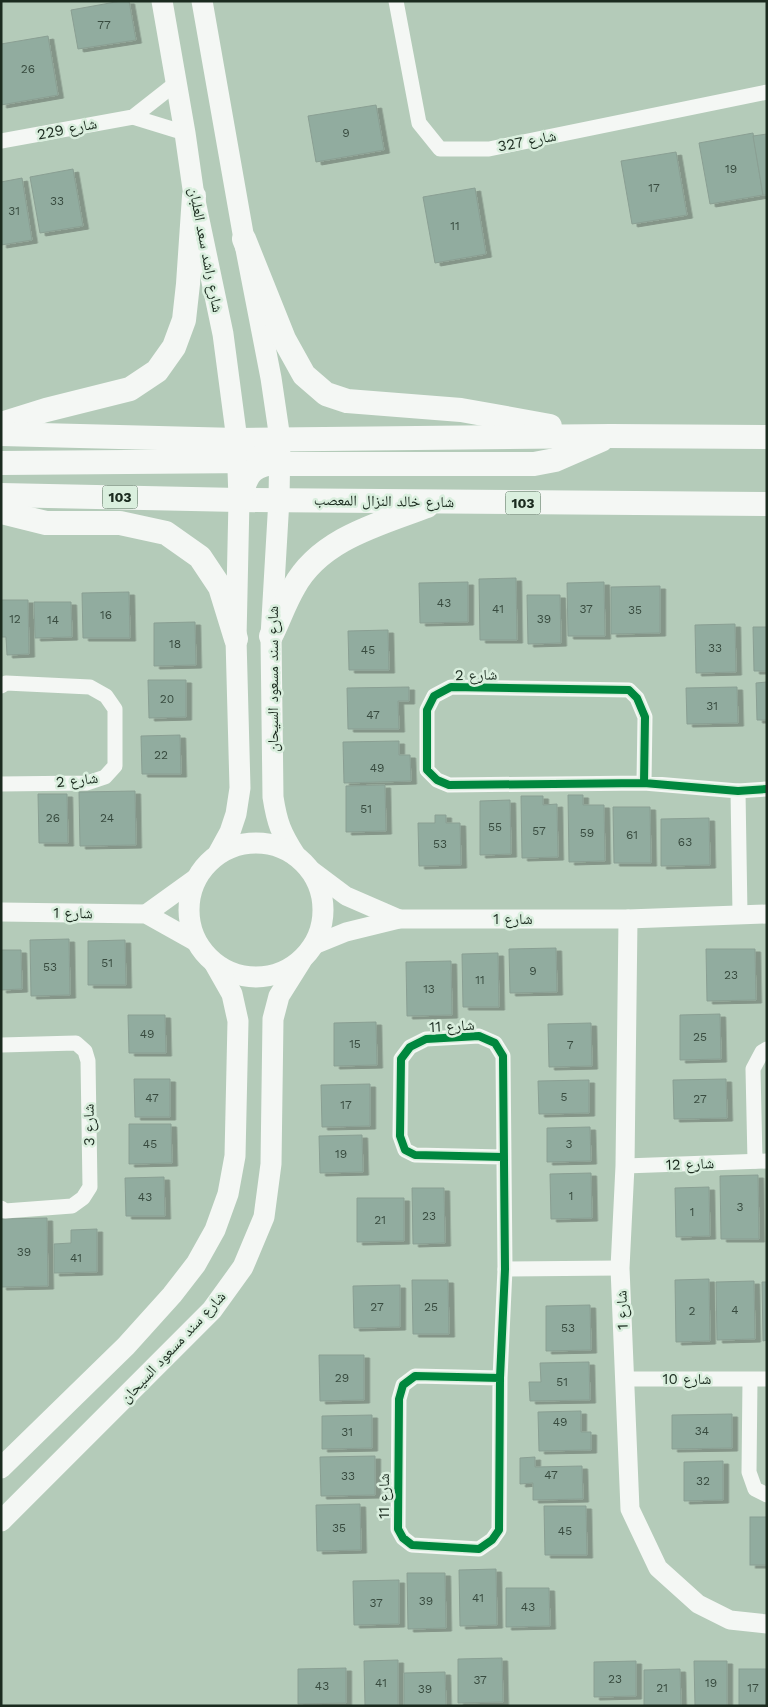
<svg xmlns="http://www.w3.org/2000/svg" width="768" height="1707" viewBox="0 0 768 1707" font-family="'Work Sans','Noto Naskh Arabic',sans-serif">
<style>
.building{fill:#91ac9f;stroke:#8a9f93;filter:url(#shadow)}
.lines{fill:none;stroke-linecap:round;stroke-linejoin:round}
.minor{stroke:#f4f7f4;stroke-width:15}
.tertiary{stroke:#f4f7f4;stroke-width:19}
.secondary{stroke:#f4f7f4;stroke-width:21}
.primary{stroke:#f4f7f4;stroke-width:24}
.cycleway-casing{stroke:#daefde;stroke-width:11}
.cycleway{stroke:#00873e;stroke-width:8}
.labels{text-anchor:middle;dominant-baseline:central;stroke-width:5;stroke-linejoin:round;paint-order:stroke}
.number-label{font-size:12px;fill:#384b3f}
.shield{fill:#daefde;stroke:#546658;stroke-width:1}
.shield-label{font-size:14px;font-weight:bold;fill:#1b2b1f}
.street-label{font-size:15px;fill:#1b2b1f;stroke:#daefde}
</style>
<defs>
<filter id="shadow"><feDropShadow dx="5.5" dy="3" stdDeviation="0" flood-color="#0004"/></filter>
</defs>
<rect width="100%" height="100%" fill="#b4cbb9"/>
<g class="building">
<polygon points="121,1 129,1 136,40 78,49 71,10"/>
<polygon points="48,36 58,95 1,105 1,44"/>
<polygon points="376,105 384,150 316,162 308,116"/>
<polygon points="753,133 763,195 710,204 699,143"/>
<polygon points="767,134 767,195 763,195 753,136"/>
<polygon points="676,152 687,215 632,224 621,161"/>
<polygon points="73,169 83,226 40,233 30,177"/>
<polygon points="22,178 32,240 1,245 1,182"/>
<polygon points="475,188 486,254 435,263 423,197"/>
<polygon points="516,578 517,640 480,640 479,579"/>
<polygon points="468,582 468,622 420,623 419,583"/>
<polygon points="604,582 605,636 568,636 567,583"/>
<polygon points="660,586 660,633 611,634 611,587"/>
<polygon points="129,592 130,638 83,638 82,593"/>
<polygon points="527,595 560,595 561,643 528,644"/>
<polygon points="1,600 28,600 29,654 7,655 6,637 1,637"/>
<polygon points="34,602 71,602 72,637 35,638"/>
<polygon points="195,622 196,665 154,666 154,623"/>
<polygon points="735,624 736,672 696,673 695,625"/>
<polygon points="753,627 767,627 767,671 754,671"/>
<polygon points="388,630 389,670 349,670 348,631"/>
<polygon points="148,680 186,680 186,717 149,718"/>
<polygon points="767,682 767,720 757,720 756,683"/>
<polygon points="409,687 409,701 398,701 399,729 348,729 347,688"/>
<polygon points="737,687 738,723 687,724 686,688"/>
<polygon points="180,735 181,774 142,774 141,736"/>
<polygon points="399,741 399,755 410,755 411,781 344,783 343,742"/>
<polygon points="385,785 386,831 346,832 346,786"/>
<polygon points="135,791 136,845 80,846 79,792"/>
<polygon points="38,794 67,794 68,843 39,843"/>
<polygon points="568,795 583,795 583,805 604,805 605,861 569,862"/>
<polygon points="521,796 543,796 543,805 557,804 558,857 522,858"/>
<polygon points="510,800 511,854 480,855 480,801"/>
<polygon points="613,807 650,807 651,863 614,863"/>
<polygon points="435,815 446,815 446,823 460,823 461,865 419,866 418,823 435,823"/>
<polygon points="709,818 710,865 661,866 661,819"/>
<polygon points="69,939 70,995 31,996 30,940"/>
<polygon points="125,940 126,985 88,985 88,941"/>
<polygon points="556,948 557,992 510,993 509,949"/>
<polygon points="706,949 755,949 756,1000 707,1001"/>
<polygon points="1,950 21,950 22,989 1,990"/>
<polygon points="498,953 499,1007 463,1007 462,954"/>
<polygon points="451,961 452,1015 407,1016 406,962"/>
<polygon points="720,1014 721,1059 680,1060 680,1015"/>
<polygon points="128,1015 165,1015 166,1053 129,1053"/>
<polygon points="376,1022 377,1065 334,1066 334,1023"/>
<polygon points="591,1023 592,1066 549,1067 548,1024"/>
<polygon points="134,1079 170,1079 170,1117 135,1117"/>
<polygon points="726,1079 727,1118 674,1119 673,1080"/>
<polygon points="589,1080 589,1113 539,1114 538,1081"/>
<polygon points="370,1084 370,1126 322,1127 321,1085"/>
<polygon points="129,1124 171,1124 172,1163 129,1164"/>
<polygon points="590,1127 591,1161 547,1162 547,1128"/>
<polygon points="362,1135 363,1172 320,1173 319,1136"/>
<polygon points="591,1173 592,1218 551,1219 550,1174"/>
<polygon points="758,1175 759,1239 721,1239 720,1176"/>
<polygon points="164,1177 165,1216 126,1216 125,1178"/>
<polygon points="709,1187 710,1236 676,1237 675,1188"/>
<polygon points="412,1188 444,1188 445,1243 413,1244"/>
<polygon points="357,1198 404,1198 404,1241 357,1242"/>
<polygon points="47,1218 48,1286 1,1287 1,1219"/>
<polygon points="97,1229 97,1272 54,1273 54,1244 71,1243 71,1230"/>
<polygon points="709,1279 710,1341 676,1342 675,1280"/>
<polygon points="412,1280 448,1280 449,1334 413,1334"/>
<polygon points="754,1281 755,1339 717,1340 716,1282"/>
<polygon points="762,1282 767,1282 767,1340 763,1341"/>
<polygon points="400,1285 400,1327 354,1328 353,1286"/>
<polygon points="590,1305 591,1350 546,1351 546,1306"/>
<polygon points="319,1355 364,1355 364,1400 320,1401"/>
<polygon points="589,1362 590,1400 530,1401 529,1382 541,1382 540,1363"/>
<polygon points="581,1411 581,1432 591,1432 591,1450 539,1451 538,1412"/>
<polygon points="732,1414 732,1448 672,1449 672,1415"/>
<polygon points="372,1415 372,1448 322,1449 322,1416"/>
<polygon points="375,1456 375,1495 321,1496 320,1457"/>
<polygon points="535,1457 535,1467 582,1466 583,1499 533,1500 533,1483 520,1484 520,1458"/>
<polygon points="723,1461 723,1500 684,1501 684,1462"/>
<polygon points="360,1504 361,1550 317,1551 316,1505"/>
<polygon points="544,1506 586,1506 587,1555 545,1555"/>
<rect x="750" y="1517" width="17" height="48"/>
<polygon points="496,1569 497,1625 460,1626 459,1570"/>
<polygon points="407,1573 445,1573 446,1628 408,1629"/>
<polygon points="399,1580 399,1624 354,1625 353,1581"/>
<polygon points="506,1588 549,1588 550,1626 506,1627"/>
<polygon points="502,1658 503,1702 458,1703 458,1659"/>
<polygon points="398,1660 398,1706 365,1706 364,1661"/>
<polygon points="636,1661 636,1696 594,1697 594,1662"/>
<polygon points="694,1661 727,1661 727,1706 695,1706"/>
<polygon points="346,1668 346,1703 298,1704 298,1669"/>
<polygon points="680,1669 681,1706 644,1706 644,1670"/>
<rect x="739" y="1669" width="28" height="37"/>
<polygon points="445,1672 446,1706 404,1706 404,1673"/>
</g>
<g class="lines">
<g class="minor">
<polyline points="396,1 419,123 440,149 489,149 767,92"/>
<polyline points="133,117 185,133"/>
<polyline points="1,141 133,117 175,84"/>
<polyline points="1,686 6,683 90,687 106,696 115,709 115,766 105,777 87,783 1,784"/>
<polyline points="644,783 645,717 637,698 629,690 451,687 434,696 427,710 427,770 437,780 449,785 644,783 738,791 767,789"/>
<polyline points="738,791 740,914"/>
<polyline points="1,1045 76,1043 85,1051 88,1061 90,1187 83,1198 72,1206 5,1211 1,1208"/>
<polyline points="755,1161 753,1069 762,1052 767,1049"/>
<polyline points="625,1166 767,1161"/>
<polyline points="505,1269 620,1268"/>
<polyline points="500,1378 415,1376 403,1385 399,1399 398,1529 403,1538 412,1545 479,1549 492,1540 499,1530 500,1378 505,1269 503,1056 495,1043 479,1036 426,1039 410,1047 401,1059 400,1136 405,1150 415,1155 503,1157"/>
<polyline points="624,1379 767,1379"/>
<polyline points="750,1380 749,1472 755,1489 767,1495"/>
</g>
<g class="tertiary">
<polyline points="310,869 346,896 399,919"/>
<polyline points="1,912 146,914 196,942"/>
<polyline points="146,914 196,878"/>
<polyline points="628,919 625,1166 620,1268 630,1509 658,1568 698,1604 730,1620 767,1624"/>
<polyline points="314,945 346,932 399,919 628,919 767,914"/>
</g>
<g class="secondary">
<polyline points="162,1 185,133 194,196 223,334 237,440 239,500 236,639 240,788 236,814 230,832 218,854"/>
<path d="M202 1 244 239 271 378 280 439 279 499 271 636 273 797C277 823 281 833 295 855"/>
<circle cx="256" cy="910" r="67"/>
<polyline points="1,1468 126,1346 172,1295 196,1264 215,1230 228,1194 235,1156 238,1021 232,994 215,964"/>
<polyline points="1,1521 212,1310 243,1267 264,1217 271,1164 273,1019 279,996 301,961"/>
</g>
<g class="primary">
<polyline points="244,239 284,339 304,375 326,394 347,401 461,410 550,426"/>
<polyline points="1,424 46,410 130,389 157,371 174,347 184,320 188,284 194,196"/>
<polyline points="1,434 237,440 611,436 767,437"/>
<polyline points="1,463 254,461 269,452"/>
<polyline points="1,495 239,500 767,504"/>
<path d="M239 500C246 481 246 469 267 464H534L555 460 601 440"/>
<polyline points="1,512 46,523 120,523 166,533 200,557 220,587 236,639"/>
<path d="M271 636C279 620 285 602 294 587 320 539 379 524 427 506"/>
</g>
<defs>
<g id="cycleway">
<polyline points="644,783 645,717 637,698 629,690 451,687 434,696 427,710 427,770 437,780 449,785 644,783 738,791 767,789"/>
<polyline points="500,1378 415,1376 403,1385 399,1399 398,1529 403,1538 412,1545 479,1549 492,1540 499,1530 500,1378 505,1269 503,1056 495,1043 479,1036 426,1039 410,1047 401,1059 400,1136 405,1150 415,1155 503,1157"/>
</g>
</defs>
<use href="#cycleway" class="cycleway-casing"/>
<use href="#cycleway" class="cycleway"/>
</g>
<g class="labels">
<g class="number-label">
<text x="104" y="25">77</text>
<text x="28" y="69">26</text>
<text x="346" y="133">9</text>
<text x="731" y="169">19</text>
<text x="654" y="188">17</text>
<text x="57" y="201">33</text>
<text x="14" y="211">31</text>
<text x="455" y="226">11</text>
<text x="444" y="603">43</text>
<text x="498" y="609">41</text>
<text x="586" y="609">37</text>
<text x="635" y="610">35</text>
<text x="106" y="615">16</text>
<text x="15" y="619">12</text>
<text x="544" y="619">39</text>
<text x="53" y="620">14</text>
<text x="175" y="644">18</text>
<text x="715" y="648">33</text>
<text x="368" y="650">45</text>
<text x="167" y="699">20</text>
<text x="712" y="706">31</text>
<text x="373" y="715">47</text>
<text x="161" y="755">22</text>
<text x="377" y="768">49</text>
<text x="366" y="809">51</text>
<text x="53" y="818">26</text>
<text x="107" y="818">24</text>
<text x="495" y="827">55</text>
<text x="539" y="831">57</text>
<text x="587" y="833">59</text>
<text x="632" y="835">61</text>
<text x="685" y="842">63</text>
<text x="440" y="844">53</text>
<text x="107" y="963">51</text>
<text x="50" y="967">53</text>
<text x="533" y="971">9</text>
<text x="731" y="975">23</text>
<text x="480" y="980">11</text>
<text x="429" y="989">13</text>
<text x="147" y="1034">49</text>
<text x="700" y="1037">25</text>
<text x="355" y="1044">15</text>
<text x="570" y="1045">7</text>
<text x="564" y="1097">5</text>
<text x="152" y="1098">47</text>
<text x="700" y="1099">27</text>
<text x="346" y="1105">17</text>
<text x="150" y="1144">45</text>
<text x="569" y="1144">3</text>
<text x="341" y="1154">19</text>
<text x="571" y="1196">1</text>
<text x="145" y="1197">43</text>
<text x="740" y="1207">3</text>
<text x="692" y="1212">1</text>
<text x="429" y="1216">23</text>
<text x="380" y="1220">21</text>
<text x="24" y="1252">39</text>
<text x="76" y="1258">41</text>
<text x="377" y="1307">27</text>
<text x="431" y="1307">25</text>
<text x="735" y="1310">4</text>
<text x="692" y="1311">2</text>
<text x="568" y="1328">53</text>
<text x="342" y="1378">29</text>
<text x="562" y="1382">51</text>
<text x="560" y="1422">49</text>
<text x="702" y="1431">34</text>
<text x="347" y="1432">31</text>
<text x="551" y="1475">47</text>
<text x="348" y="1476">33</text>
<text x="703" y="1481">32</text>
<text x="339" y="1528">35</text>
<text x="565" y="1531">45</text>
<text x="478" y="1598">41</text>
<text x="426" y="1601">39</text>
<text x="376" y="1603">37</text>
<text x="528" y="1607">43</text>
<text x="615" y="1679">23</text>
<text x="480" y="1680">37</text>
<text x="381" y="1683">41</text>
<text x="711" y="1683">19</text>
<text x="322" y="1686">43</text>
<text x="662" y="1688">21</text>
<text x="753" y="1688">17</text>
<text x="425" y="1689">39</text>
</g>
<g class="shield">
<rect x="102.5" y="485.5" width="35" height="23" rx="4"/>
<rect x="505.5" y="491.5" width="35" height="23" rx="4"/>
</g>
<g class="shield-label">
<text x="120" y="497">103</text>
<text x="523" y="503">103</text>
</g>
<g class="street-label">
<text transform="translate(67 129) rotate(-11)">شارع 229</text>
<text transform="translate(527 141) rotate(-11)">شارع 327</text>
<text transform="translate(206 250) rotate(79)">شارع راشد سعد العلبان</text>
<text transform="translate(384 501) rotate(1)">شارع خالد النزال المعصب</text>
<text transform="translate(476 675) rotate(-1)">شارع 2</text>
<text transform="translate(273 679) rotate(-90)">شارع سند مسعود السيحان</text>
<text transform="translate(77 780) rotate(-6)">شارع 2</text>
<text transform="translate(73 913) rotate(1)">شارع 1</text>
<text x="513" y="919">شارع 1</text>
<text transform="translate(452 1026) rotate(-3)">شارع 11</text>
<text transform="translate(89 1125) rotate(-91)">شارع 3</text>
<text transform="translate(690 1164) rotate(-2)">شارع 12</text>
<text transform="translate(622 1310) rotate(-92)">شارع 1</text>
<text transform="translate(173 1347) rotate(-47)">شارع سند مسعود السيحان</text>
<text x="687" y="1379">شارع 10</text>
<text transform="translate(384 1496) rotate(-90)">شارع 11</text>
</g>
</g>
<rect width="768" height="1707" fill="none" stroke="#1b2b1f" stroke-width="5"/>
</svg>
